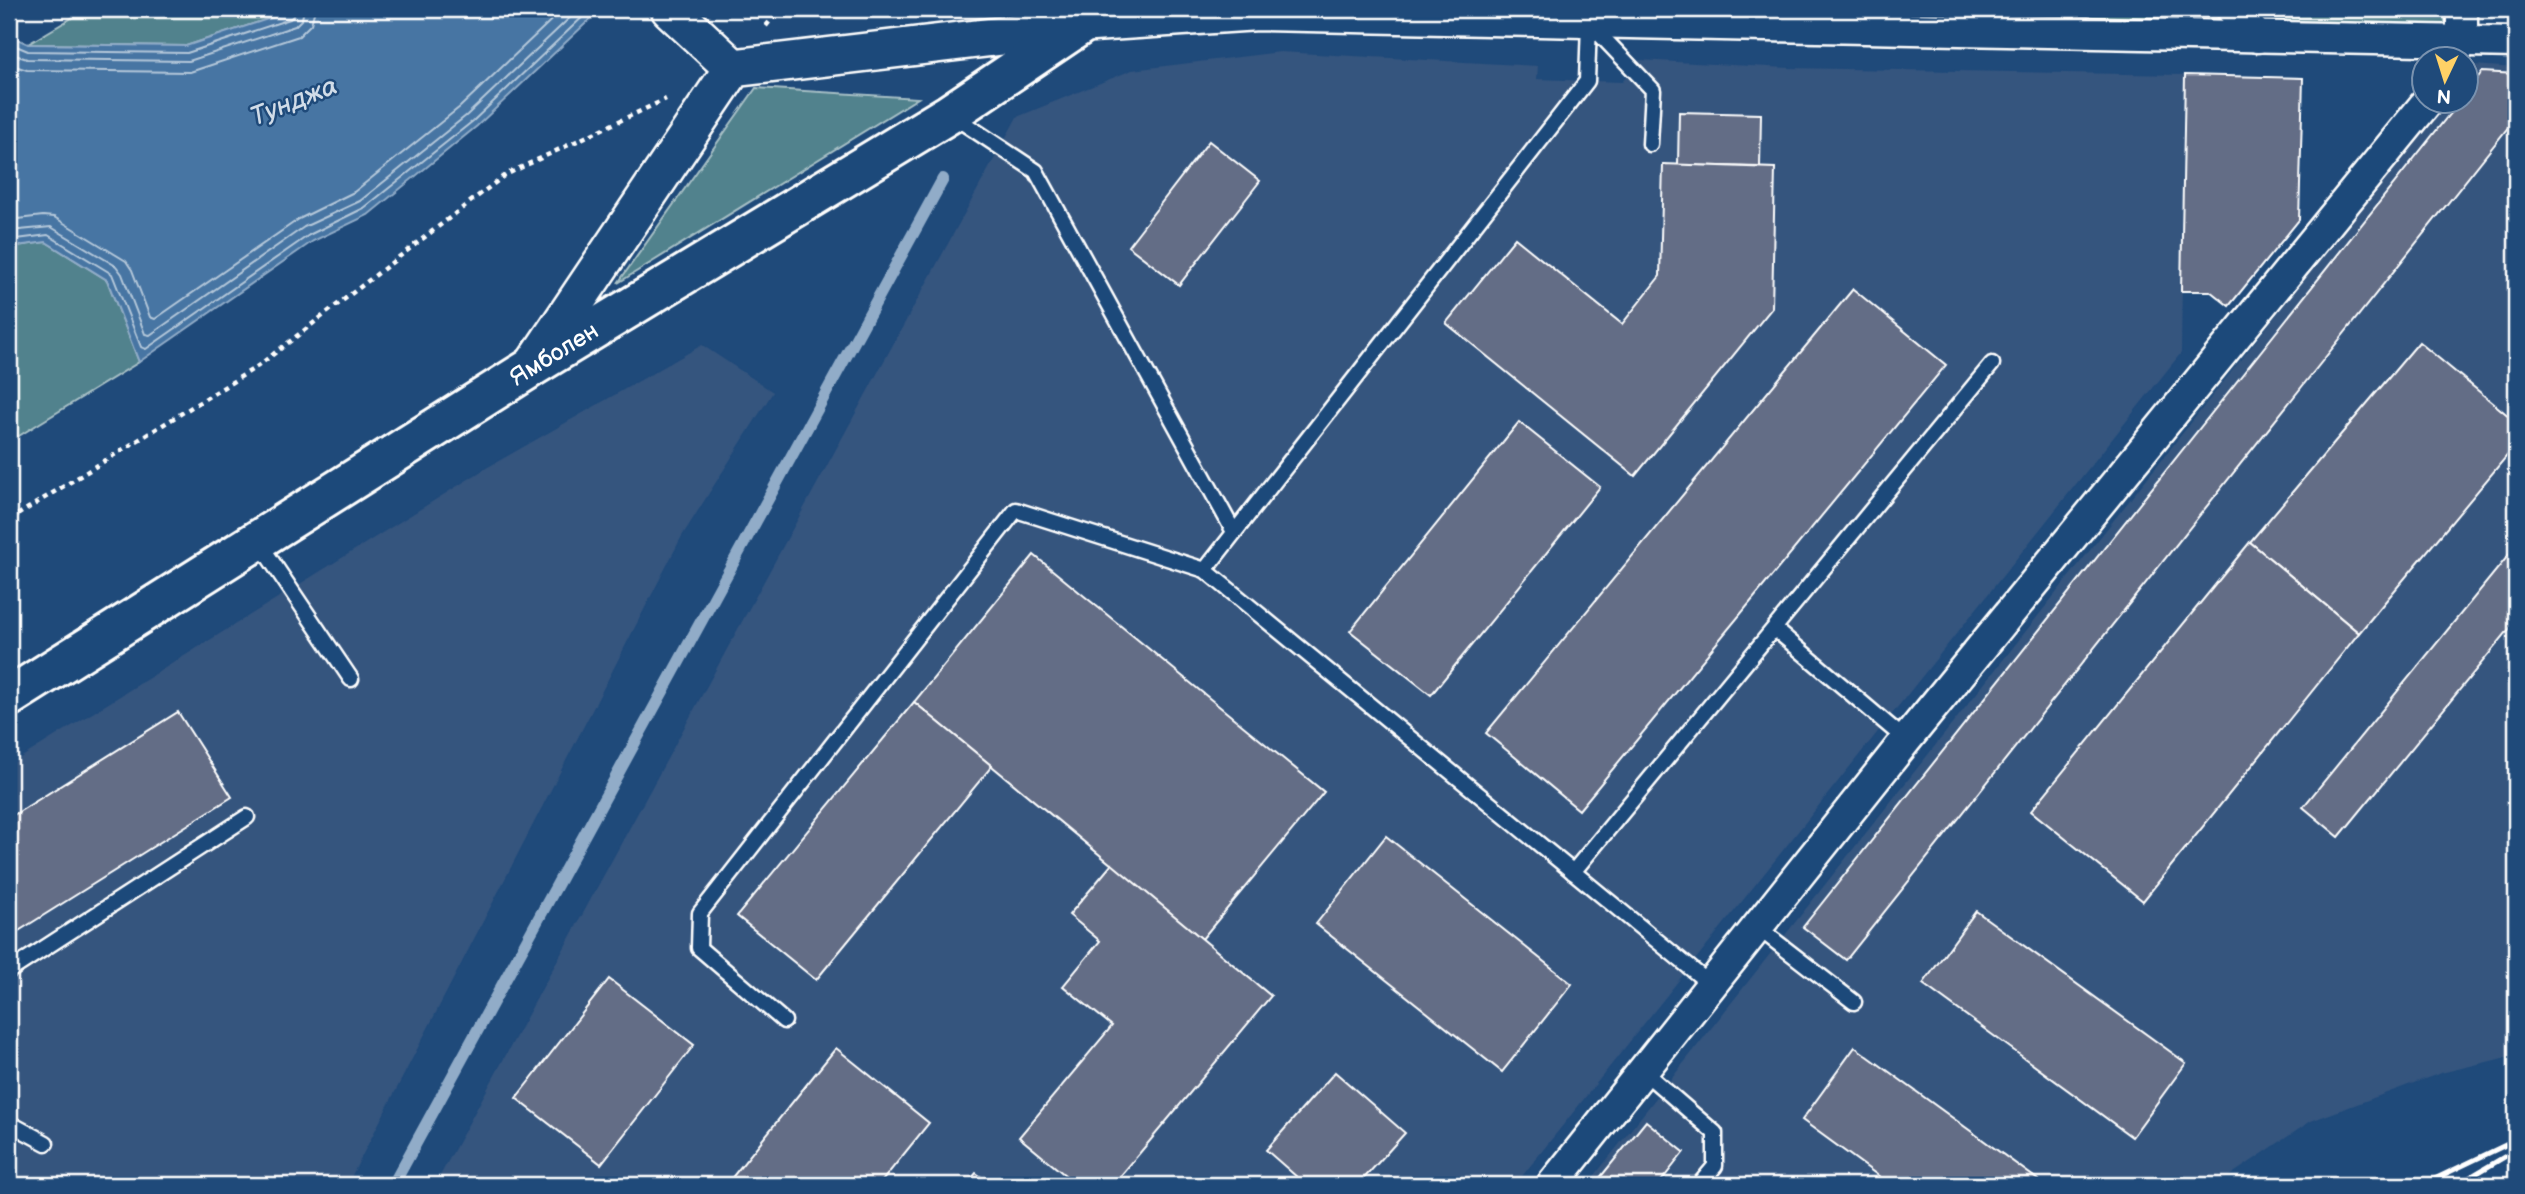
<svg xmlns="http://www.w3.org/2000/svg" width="2525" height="1194" viewBox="0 0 2525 1194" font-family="'Balsamiq Sans',sans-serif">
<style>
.built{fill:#34547e}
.green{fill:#51828d;stroke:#a8c0c6;stroke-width:2}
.water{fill:#4775a3;stroke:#91acc8;stroke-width:2}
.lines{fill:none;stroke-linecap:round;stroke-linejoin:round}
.shore{stroke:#b5c8da;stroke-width:2}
.stream{stroke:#91acc8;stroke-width:12}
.building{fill:#646d86;stroke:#fff;stroke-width:2}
.service-casing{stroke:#fff;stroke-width:19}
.minor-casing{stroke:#fff;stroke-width:35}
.tertiary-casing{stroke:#fff;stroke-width:42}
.secondary-casing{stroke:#fff;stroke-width:44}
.path{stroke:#fff;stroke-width:4.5;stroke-dasharray:5 5;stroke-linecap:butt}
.service{stroke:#1f4a7a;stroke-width:14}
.minor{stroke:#1f4a7a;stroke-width:30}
.tertiary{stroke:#1f4a7a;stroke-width:37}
.secondary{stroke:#1f4a7a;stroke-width:38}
.rail{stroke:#fff;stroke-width:5}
.labels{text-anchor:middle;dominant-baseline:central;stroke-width:5;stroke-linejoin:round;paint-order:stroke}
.street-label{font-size:24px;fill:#fff;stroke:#1f4a7a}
.water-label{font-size:26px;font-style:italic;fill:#d1dce8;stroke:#1f4a7a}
</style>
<rect width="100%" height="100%" fill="#1f4a7a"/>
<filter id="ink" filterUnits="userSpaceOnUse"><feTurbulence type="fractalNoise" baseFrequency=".0143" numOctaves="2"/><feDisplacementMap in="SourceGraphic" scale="14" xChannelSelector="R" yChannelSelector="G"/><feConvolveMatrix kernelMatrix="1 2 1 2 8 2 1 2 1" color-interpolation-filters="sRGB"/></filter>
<g filter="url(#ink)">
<g class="built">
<polygon points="1280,52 1538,66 1537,79 1622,82 1640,60 1790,68 2185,75 2181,353 1515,1185 435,1185 1017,117 1132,70"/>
<polygon points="2474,65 2516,68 2516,1055 2441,1073 2311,1121 2216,1185 1587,1185 2445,102 2466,102 2466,76"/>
<polygon points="702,345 773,392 682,536 347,1185 9,1185 9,765 488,467"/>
</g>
<g class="green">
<polygon points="87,9 298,9 186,46 28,44"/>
<polygon points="1258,9 2462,9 2462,41"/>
<polygon points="756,88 918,98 618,283"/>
<polygon points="46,242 107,280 139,362 9,442 9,247"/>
</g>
<polygon class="water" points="298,9 601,9 477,126 368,215 313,241 139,362 107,280 46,242 9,247 9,35 28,44 186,46"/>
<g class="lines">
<g class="shore">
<polyline points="9,43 28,51 187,53 290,19 294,15 295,9"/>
<polyline points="9,53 27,59 189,61 295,26 302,19 304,9"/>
<polyline points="9,64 27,70 190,72 299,36 311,24 315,9"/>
<polyline points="9,220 43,216 54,217 126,261 132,270 150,317 155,319 299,219 354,192 460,107 563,9"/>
<polyline points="9,231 51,227 116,266 122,274 145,334 150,335 304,227 360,201 467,115 579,9"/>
<polyline points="9,240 48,235 112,274 141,347 146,349 309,235 364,208 473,121 591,9"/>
</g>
<polyline class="stream" points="393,1185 943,179"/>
</g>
<g class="building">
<polygon points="2482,72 2516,74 2516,125 2510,125 1846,960 1803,927 2459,102 2466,102 2466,93"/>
<polygon points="2185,75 2303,78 2299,220 2229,306 2210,291 2181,291"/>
<polygon points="1679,112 1761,114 1760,167 1678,165"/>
<polygon points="1209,141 1260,181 1179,285 1128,246"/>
<polygon points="1663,164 1775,168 1772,308 1635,476 1446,323 1515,238 1622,324 1660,276"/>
<polygon points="1853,289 1946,365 1579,810 1486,733"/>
<polygon points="2419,342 2516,422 2516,445 2359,633 2250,542"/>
<polygon points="1519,422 1600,487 1431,695 1350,631"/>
<polygon points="2250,542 2359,633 2143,901 2031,811"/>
<polygon points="2516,546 2516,621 2339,837 2303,807"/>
<polygon points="1034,555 1324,792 1202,939 914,702"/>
<polygon points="914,702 992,766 816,980 737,916"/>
<polygon points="178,712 232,797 9,937 9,818"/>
<polygon points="1386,836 1572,984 1502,1072 1316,924"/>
<polygon points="1112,864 1271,996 1113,1185 1077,1185 1019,1137 1112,1026 1063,986 1100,941 1069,915"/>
<polygon points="1976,911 2186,1063 2132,1137 1923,984"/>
<polygon points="609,979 694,1045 601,1164 516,1098"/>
<polygon points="1855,1047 2045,1185 1891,1185 1802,1120"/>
<polygon points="836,1048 929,1123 879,1185 726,1185"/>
<polygon points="1335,1072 1405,1133 1358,1185 1306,1185 1266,1150"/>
<polygon points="1646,1121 1684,1152 1658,1185 1594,1185"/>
<polygon points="976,1173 992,1185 966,1185"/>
</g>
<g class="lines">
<defs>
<g id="service">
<polyline points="953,116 1036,171 1234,532"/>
<polyline points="258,541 351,679"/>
<polyline points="1205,570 1587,81 1589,23 1653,90 1650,144"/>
<polyline points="1775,629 1906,740"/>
<polyline points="1573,872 1992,364"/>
<polyline points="1757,927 1854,1002"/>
<polyline points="9,971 247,817"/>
<polyline points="784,1021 699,948 700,913 1016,510 1205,570 1711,985"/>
<polyline points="1643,1071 1715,1133 1715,1166 1699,1185"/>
<polyline points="9,1123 46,1143"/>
</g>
<g id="minor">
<polyline points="2232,9 2258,37"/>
<polyline points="1078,27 1258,15 2516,42"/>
<polyline points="2452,59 2462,41 2462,9"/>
<polyline points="1552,1185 1906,740 2427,102"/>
</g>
<g id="tertiary">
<polyline points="670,9 733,68"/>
<polyline points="532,367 733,68 1078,27"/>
</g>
<g id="secondary">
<path id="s1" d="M9 697 532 367 949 114 1078 27 1096 9"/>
</g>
</defs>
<use href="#service" class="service-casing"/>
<use href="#minor" class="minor-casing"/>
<use href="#tertiary" class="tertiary-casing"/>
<use href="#secondary" class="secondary-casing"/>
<g class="path">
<polyline points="766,26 780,9"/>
<polyline points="9,520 258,366 505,175 666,99"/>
</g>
<use href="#service" class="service"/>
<use href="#minor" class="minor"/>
<use href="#tertiary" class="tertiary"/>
<use href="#secondary" class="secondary"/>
<g class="rail">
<polyline points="2422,1185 2516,1140"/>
<polyline points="2457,1185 2516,1150"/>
</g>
</g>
</g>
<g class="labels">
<g class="street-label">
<text stroke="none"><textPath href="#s1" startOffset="644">Ямболен</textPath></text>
</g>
<g class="water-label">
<text transform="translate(294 102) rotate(-22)">Тунджа</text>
</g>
</g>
<rect width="2525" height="1194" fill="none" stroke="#1f4a7a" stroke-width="35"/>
<rect x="18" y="18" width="2490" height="1159" fill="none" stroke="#fff" stroke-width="2.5" filter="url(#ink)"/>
<g transform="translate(2445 80) rotate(184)"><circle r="33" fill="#1f4a7a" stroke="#7992af" stroke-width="2"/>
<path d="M0-5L12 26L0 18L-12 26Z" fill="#ffd166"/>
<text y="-10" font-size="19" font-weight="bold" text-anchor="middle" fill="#ffffff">N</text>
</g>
</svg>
